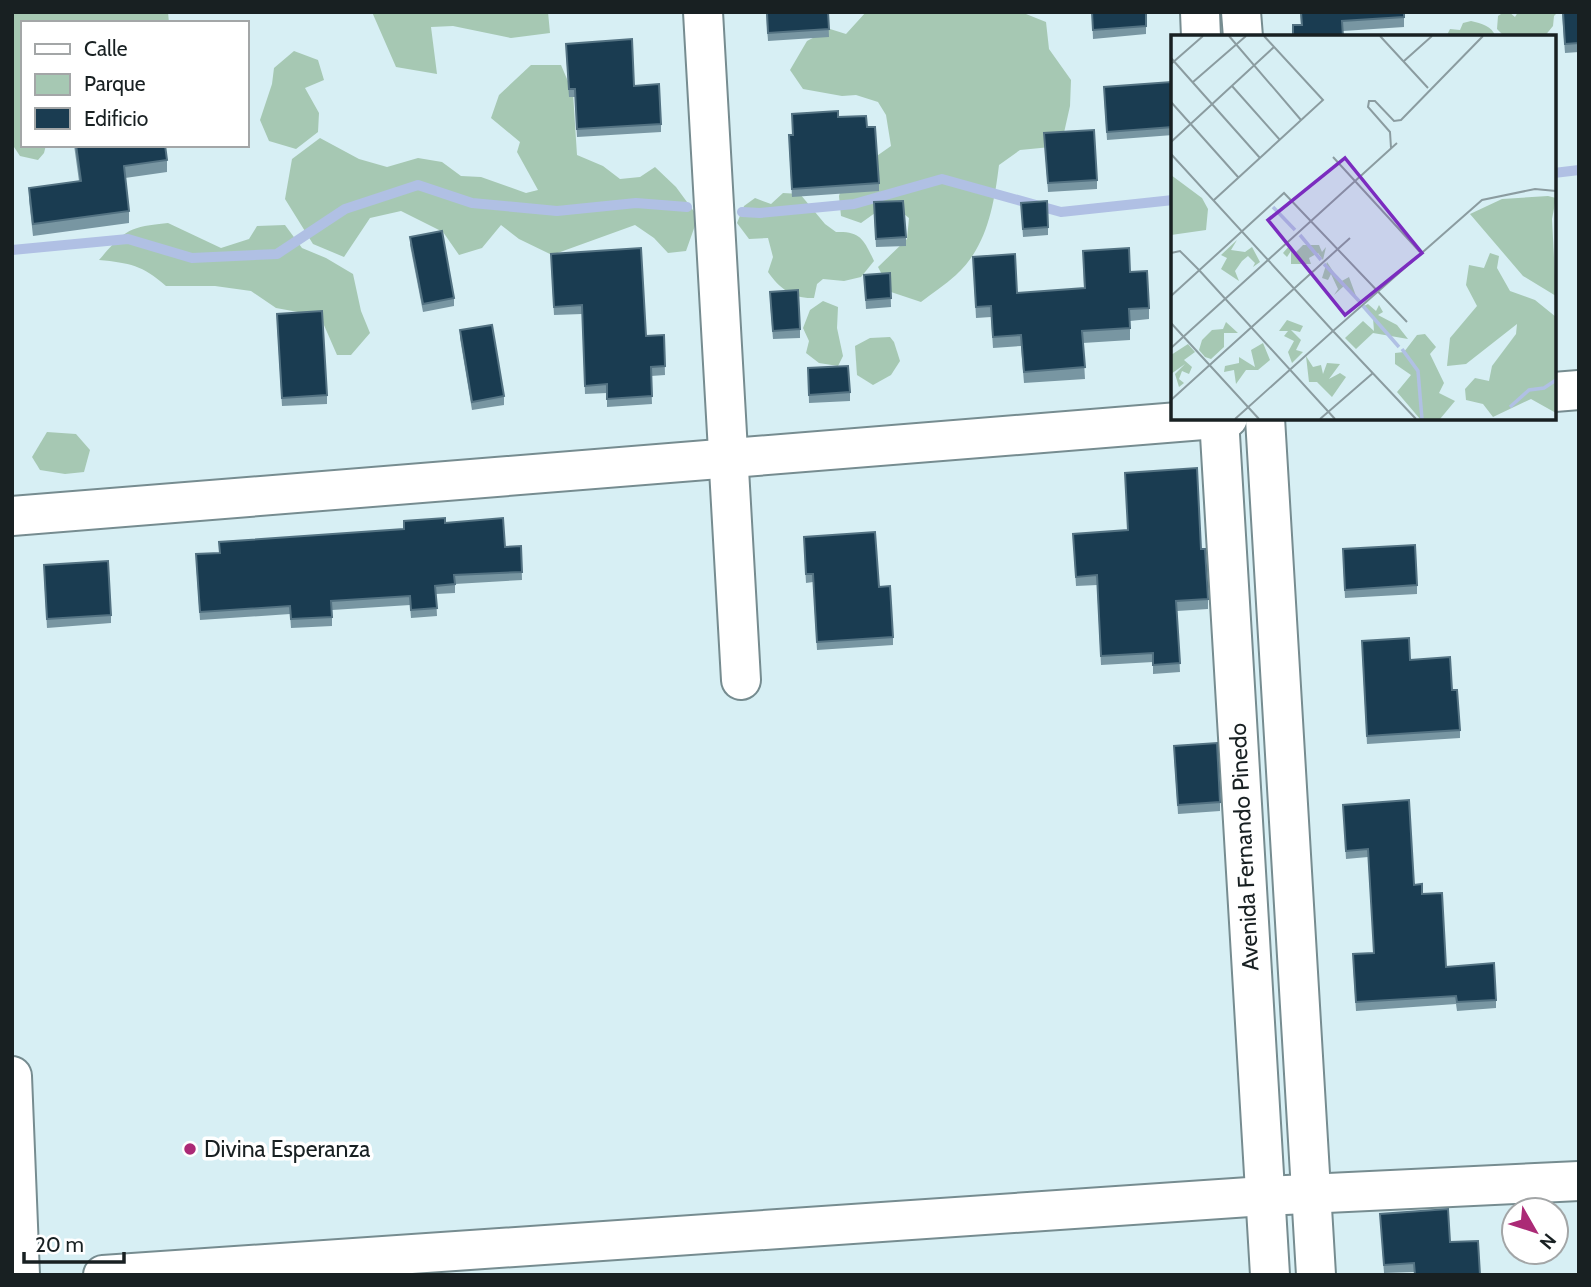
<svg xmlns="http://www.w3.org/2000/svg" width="1591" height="1287" viewBox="0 0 1591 1287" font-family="Cabin,sans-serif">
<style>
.green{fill:#a6c8b3}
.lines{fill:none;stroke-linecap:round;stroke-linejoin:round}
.stream{stroke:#b0c0e4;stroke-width:10}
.minor-casing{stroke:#768c90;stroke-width:42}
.tertiary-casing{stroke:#768c90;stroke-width:42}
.minor{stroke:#fff;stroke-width:38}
.tertiary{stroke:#fff;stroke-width:38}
.wall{fill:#7896a2}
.building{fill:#1a3c51;stroke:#537282;stroke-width:2}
.poi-dot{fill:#ab2a76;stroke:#fff;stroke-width:2.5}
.labels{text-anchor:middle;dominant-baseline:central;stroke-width:7;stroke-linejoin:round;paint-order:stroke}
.street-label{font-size:23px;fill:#182022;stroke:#fff}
.poi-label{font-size:23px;fill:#182022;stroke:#fff;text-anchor:start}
.inset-river{fill:none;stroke:#b0c0e4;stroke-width:3.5}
.inset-road{fill:none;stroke:#8b9ca0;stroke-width:2}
.view{fill:#7b2cbf;fill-opacity:0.15;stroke:#7b2cbf;stroke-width:3.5}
.inset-edge{fill:none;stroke:#182022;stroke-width:3.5}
</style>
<rect width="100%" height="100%" fill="#d7eff4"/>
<g class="green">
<polygon points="12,12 168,12 169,23 23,23 23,145 46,145 44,153 38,160 20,156 12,144"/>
<polygon points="372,12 548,12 550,33 511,38 453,26 431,27 437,74 396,67"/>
<path d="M866 12H1021L1046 22 1049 49 1071 80 1070 106 1061 146 1020 150 999 165C994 205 987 247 956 275 945 285 932 293 921 302L891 292 878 267 907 239 909 218 894 206 875 213 861 223 841 216 839 196 844 179 891 146 886 115 878 102 856 95 842 96 803 89 790 70 807 41 830 29 846 34Z"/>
<polygon points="1504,12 1509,12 1515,17 1518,12 1558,12 1554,16 1553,26 1544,37 1502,37 1502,34 1497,29 1498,16"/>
<path d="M1471 21C1482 24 1491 25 1496 37H1446L1450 29 1460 30 1463 23Z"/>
<polygon points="294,51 318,60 324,80 305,88 319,113 318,132 296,149 269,141 260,120 272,84 274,68"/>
<polygon points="531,65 561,65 573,93 577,155 603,166 620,179 640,177 655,167 676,187 698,217 686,251 668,253 654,238 635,225 552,255 519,239 501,225 482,248 459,255 443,232 401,211 370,218 344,257 313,244 285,199 292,159 320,138 359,159 387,167 418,158 442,162 461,176 481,177 526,193 538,190 517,152 520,142 491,118 499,95"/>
<path d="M783 193 800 194 825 224 836 232C861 231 864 240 874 261L861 277 844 281 823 279 817 284 814 298C793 299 780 289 768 272L773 257 768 238 749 239 737 223 744 206 755 198 771 204Z"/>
<path d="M168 223 221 248 249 239 257 226 285 225 302 248 326 258 353 274 361 311 370 333 351 355H337L320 316 276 308 251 291 215 286H166C142 265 130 263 99 260 125 230 128 227 168 223Z"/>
<polygon points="823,301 838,307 837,328 843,356 838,366 819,363 806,353 809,341 803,328 810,310"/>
<polygon points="890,337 894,342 900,361 891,375 873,385 857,375 855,346 870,338"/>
<polygon points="47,432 76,434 90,450 84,472 65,474 40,470 32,457"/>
</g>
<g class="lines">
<g class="stream">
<polyline points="1554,173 1579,170"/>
<polyline points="742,212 760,213 854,204 942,179 1061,212 1173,200"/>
<polyline points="12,250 128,239 192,258 277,254 345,209 418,185 472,203 557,211 636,203 687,207"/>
</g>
<defs>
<g id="minor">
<polyline points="703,12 741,680"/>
<polyline points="1200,12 1201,37"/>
<polyline points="1241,12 1243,37"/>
<polyline points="1554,392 1579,390"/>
<polyline points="1219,418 1270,1275"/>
<polyline points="1265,418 1316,1275"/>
<polyline points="12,516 1228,418"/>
<polyline points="103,1275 1264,1196 1579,1181"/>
</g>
<polyline id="tertiary" points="12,1076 20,1275"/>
</defs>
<use href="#minor" class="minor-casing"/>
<use href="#tertiary" class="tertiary-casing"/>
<use href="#minor" class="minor"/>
<use href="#tertiary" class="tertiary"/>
</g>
<g class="wall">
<polygon points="766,12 828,12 829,37 768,41"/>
<polygon points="1092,12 1146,12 1146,34 1093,39"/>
<polygon points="1300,12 1404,12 1404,27 1343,31 1301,25"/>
<polygon points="1562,12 1579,12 1579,52 1565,53"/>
<polygon points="566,52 634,86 661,124 661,132 577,137 575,97 569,97"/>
<polygon points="1104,95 1173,111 1173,135 1107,140"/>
<polygon points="867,127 879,183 879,191 792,197 789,144 793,135"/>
<polygon points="1044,133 1097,180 1097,189 1048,192"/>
<polygon points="74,145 165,145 167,160 167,172 125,178 129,211 129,223 33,236 29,200 29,188 79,181"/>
<polygon points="1021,203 1048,227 1048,235 1023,237"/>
<polygon points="874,211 906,237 906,246 876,247"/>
<polygon points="410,237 454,298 454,306 423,312 410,245"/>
<polygon points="1083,251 1130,272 1149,308 1149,319 1130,321 1130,340 1083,343 1085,379 1024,383 1021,346 993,348 991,317 976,318 973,257 1017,293 1084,288"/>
<polygon points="551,263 646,336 664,335 665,375 651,376 652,404 607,407 607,393 585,394 582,314 554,315"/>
<polygon points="890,273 891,307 866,309 864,275"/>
<polygon points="770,301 800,329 800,338 773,339"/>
<polygon points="277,322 327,395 327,404 282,406"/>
<polygon points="460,330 504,396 504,405 472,410 460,338"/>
<polygon points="808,368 850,392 850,401 809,403"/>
<polygon points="404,521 445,523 505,547 521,546 522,580 455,584 455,593 436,594 437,616 411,618 410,605 332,610 332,626 291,628 290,614 200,620 196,562 219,553 219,542 404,529"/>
<polygon points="1073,534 1201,549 1208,599 1208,609 1177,611 1180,672 1153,674 1153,662 1101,665 1097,585 1076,586"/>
<polygon points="804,545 879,587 893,637 893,645 817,650 813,582 806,583"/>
<polygon points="1343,558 1417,585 1417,594 1345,598"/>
<polygon points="44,574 111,615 111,623 47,628"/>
<polygon points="1362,649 1410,660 1452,690 1460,730 1460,738 1367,744"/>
<polygon points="1174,754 1220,802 1220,811 1178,814"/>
<polygon points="1343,805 1422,894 1446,967 1496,1000 1496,1008 1457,1011 1456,1004 1356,1011 1353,963 1374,953 1368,857 1346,859"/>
<polygon points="1380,1214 1450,1242 1414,1272 1384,1273"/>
</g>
<g class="building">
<polygon points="767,12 828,12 829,29 768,33"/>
<polygon points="1092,12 1146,12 1146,26 1093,30"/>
<polygon points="1301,12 1404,12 1404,17 1342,21 1343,37 1293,37 1293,25 1302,25"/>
<polygon points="1563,12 1579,12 1579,43 1565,44"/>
<polygon points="632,39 634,86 659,84 661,124 577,129 575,89 569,89 566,44"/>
<polygon points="1171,82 1173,127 1107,132 1104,87"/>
<polygon points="838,111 838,117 866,116 867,127 875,127 879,183 792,189 789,135 793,135 792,114"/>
<polygon points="1094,130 1097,180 1048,183 1044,133"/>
<polygon points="76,145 165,145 167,160 124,166 129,211 33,224 29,188 81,181"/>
<polygon points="903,201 906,237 876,239 874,202"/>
<polygon points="1047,201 1048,227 1023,229 1021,203"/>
<polygon points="442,231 454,298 423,304 410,237"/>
<polygon points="641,248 646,336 664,335 665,366 651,367 652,396 607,399 607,384 585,386 582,305 554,307 551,254"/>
<polygon points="1129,248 1130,272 1147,271 1149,308 1129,309 1130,328 1082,331 1085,367 1024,372 1021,335 993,337 991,306 976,307 973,257 1015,254 1017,293 1085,288 1083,251"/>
<polygon points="890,273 891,298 866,300 864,275"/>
<polygon points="798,290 800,329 773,331 770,292"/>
<polygon points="322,311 327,395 282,398 277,314"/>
<polygon points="492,325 504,396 472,402 460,330"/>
<polygon points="848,366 850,392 809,395 808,368"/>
<polygon points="1197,468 1201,549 1205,549 1208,599 1176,601 1180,663 1153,665 1153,653 1101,656 1097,575 1076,577 1073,534 1128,530 1125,473"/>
<polygon points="445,518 445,523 503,518 505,547 521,546 522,572 454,575 455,584 435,586 437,608 411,610 410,596 331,601 332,617 291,619 290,606 200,612 196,554 220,553 219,542 404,529 404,521"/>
<polygon points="875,532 879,587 890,586 893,637 817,642 813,574 806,574 804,537"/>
<polygon points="1415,545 1417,585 1345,590 1343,549"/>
<polygon points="108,561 111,615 47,619 44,565"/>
<polygon points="1409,638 1410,660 1450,657 1452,690 1457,690 1460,730 1367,736 1362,641"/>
<polygon points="1217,743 1220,802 1178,805 1174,746"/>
<polygon points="1409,800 1414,885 1422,884 1422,894 1442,893 1446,967 1494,963 1496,1000 1457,1002 1456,996 1356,1002 1353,954 1374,953 1368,849 1346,851 1343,805"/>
<polygon points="1448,1209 1450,1242 1478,1241 1480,1275 1415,1275 1414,1263 1384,1265 1380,1214"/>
</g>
<circle class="poi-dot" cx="190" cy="1149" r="7"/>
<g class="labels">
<g class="street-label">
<text transform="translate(1244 847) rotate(-93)">Avenida Fernando Pinedo</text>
</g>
<g class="poi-label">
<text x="204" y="1149">Divina Esperanza</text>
</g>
</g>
<g transform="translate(1171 35)">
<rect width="385" height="385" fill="#d7eff4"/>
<path d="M0 140 31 163 37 174 35 195 0 200ZM377 161 385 163 381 184 385 261 352 241 299 179 331 164ZM66 205 60 215 74 217 81 212 89 227 82 232 84 228 77 221 71 226 64 236 68 246 50 234 56 223 50 220ZM132 210H148L151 217 155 212 152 225 147 218 138 223 140 229H120V216L116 222 112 218 118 211 125 217ZM319 218 328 221 326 233 339 256 364 265 385 282V378L360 364 322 382 312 369 295 365 294 354 304 343 318 346 321 331 345 299 346 289 295 329 276 331 279 303 306 271 295 250 298 230 313 233ZM156 227 169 247 178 242 185 261 173 251 163 260 167 254 160 239 157 245 151 243ZM197 269 205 276 208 270 212 277 207 280 226 290 237 304 202 298 185 314 174 303 192 286 203 296 202 283 191 272ZM116 285 132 291 129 297 120 295 130 305 125 315 132 317 121 328 117 317 123 306 113 301 117 296H108ZM55 287 67 298H53V312L40 324 34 322 28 315 31 305 41 295 52 294ZM254 299 265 312 259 319 273 348 268 358 284 366 269 384H249L226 357 240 340 224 329V318L233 317 246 300ZM92 308 99 325 87 335H75L65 349 63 335 53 337 54 331 68 328V322L84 332 80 315ZM17 309 24 317 13 325 21 332 18 339 11 336 8 344 13 348 8 352 4 339 14 329 0 339V320ZM135 321 142 332 150 330 152 339 156 328 169 329 158 344 169 338 175 342 161 362 146 347H138Z" fill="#a6c8b3"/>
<path class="inset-river" d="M102 172 124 195M129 200 150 225M153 229 189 267M192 271 228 312M231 314 247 336 251 384M339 372 358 355 373 353 385 345"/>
<path class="inset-road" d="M58 1 130 85M209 1 257 53M0 23 89 123M233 26 261 1M0 29 32 1M22 47 75 1M61 51 109 105M0 67 67 142M0 107 103 12M220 113 219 97 197 72 198 66H204L223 86 230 85 312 1M0 119 162 296 64 384M162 122 249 217M43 165 152 65 93 1M0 218 9 216 28 235 164 384M0 261 113 158 236 287M0 288 88 384M0 313 226 108M0 365 179 203M149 384 202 338M245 384 162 296 311 165 364 154 385 156"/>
<path class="view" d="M174 123 251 218 174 280 97 185Z"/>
<rect width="385" height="385" class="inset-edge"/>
</g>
<rect width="1591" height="1287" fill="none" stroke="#182022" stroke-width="28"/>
<rect x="21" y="21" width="228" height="126" fill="#ffffff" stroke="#a3a6a7" stroke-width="2"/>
<rect x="35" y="44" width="35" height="10" fill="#ffffff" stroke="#a3a6a7" stroke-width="2"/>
<text x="84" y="56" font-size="21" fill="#182022">Calle</text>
<rect x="35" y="74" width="35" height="21" fill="#a6c8b3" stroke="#a3a6a7" stroke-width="2"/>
<text x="84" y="91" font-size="21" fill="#182022">Parque</text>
<rect x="35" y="108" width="35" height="21" fill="#1a3c51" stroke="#a3a6a7" stroke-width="2"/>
<text x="84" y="126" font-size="21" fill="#182022">Edificio</text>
<g transform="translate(1535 1231) rotate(129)"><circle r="33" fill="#ffffff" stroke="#a3a6a7" stroke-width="2"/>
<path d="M0-5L12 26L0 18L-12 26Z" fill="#ab2a76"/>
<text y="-10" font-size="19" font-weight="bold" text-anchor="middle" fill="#182022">N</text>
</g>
<path d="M24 1252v10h100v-10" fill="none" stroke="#182022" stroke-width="3.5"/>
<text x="35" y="1252" font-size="21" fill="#182022" stroke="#ffffff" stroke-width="5" paint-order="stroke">20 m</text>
</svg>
